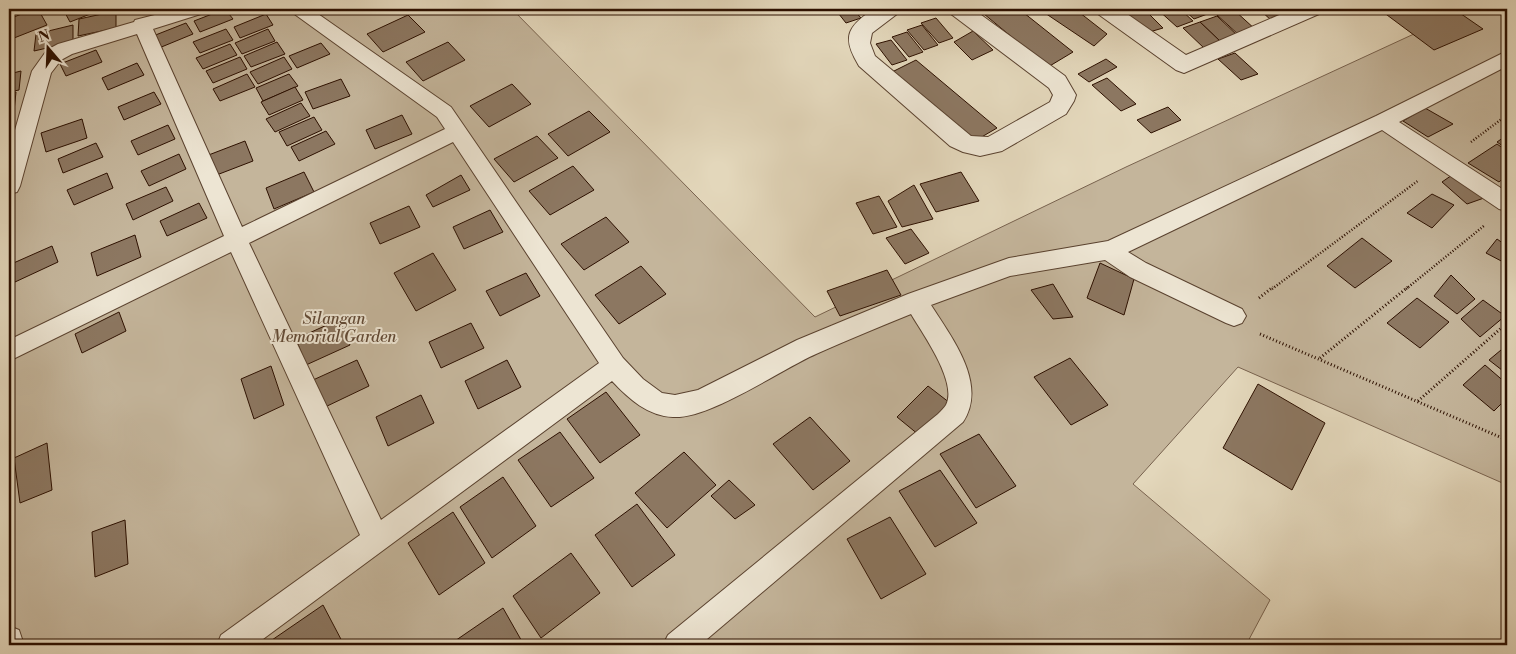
<svg xmlns="http://www.w3.org/2000/svg" width="1516" height="654" viewBox="0 0 1516 654" font-family="'Libre Bodoni',serif">
<style>
.green{fill:#c4b59b;stroke:#78624e}
.building{fill:#8c7761;stroke:#2d1000}
.lines{fill:none;stroke-linecap:round;stroke-linejoin:round}
.service-casing{stroke:#5a422f;stroke-width:2}
.minor-casing{stroke:#5a422f;stroke-width:2}
.path-far1{stroke:#2d1000;stroke-width:2.5;stroke-dasharray:1 2;stroke-linecap:butt}
.path{stroke:#2d1000;stroke-width:3;stroke-dasharray:1 2.5;stroke-linecap:butt}
.service{fill:#ede5d3;fill-rule:evenodd}
.minor{fill:#ede5d3;fill-rule:evenodd}
.labels{text-anchor:middle;dominant-baseline:central;stroke-width:4;stroke-linejoin:round;paint-order:stroke}
.park-label{font-size:16px;font-style:italic;fill:#624a36;stroke:#ede5d3}
</style>
<rect width="100%" height="100%" fill="#e3d7bb"/>
<filter id="stains"><feTurbulence type="fractalNoise" baseFrequency=".004" numOctaves="4"/><feColorMatrix values="0 0 0 0 .2 0 0 0 0 .09 0 0 0 0 .02 0 0 0 .5 -.17"/></filter>
<radialGradient id="worn" r=".72"><stop offset=".6" stop-color="#630" stop-opacity="0"/><stop offset="1" stop-color="#630" stop-opacity=".3"/></radialGradient>
<polygon class="green" points="9,9 512,9 815,317 1126,167 1468,9 1507,9 1507,485 1238,367 1133,484 1270,600 1246,645 9,645"/>
<g class="building">
<polygon points="34,9 38,9 47,25 9,40 9,19"/>
<polygon points="63,9 103,9 70,22"/>
<polygon points="225,9 233,19 200,32 194,21"/>
<polygon points="835,9 853,9 861,18 846,23"/>
<polygon points="978,9 1019,9 1073,52 1048,67"/>
<polygon points="1039,9 1075,9 1107,34 1094,46"/>
<polygon points="1140,9 1144,9 1163,28 1146,33 1126,13"/>
<polygon points="1157,9 1180,9 1193,21 1177,27"/>
<polygon points="1183,9 1205,9 1210,13 1194,19"/>
<polygon points="1259,9 1281,9 1289,16 1273,22"/>
<polygon points="1379,9 1454,9 1483,29 1434,50"/>
<polygon points="1234,10 1256,30 1240,36 1217,15"/>
<polygon points="116,11 116,28 78,36 79,19"/>
<polygon points="266,14 273,25 240,38 234,27"/>
<polygon points="408,15 425,32 383,52 367,34"/>
<polygon points="1217,16 1239,37 1222,43 1200,22"/>
<polygon points="936,18 953,38 939,43 921,23"/>
<polygon points="1200,22 1222,43 1205,49 1183,28"/>
<polygon points="186,23 193,34 159,48 153,36"/>
<polygon points="73,25 73,42 34,51 36,34"/>
<polygon points="922,25 938,45 924,50 907,30"/>
<polygon points="226,29 233,40 200,53 193,42"/>
<polygon points="268,29 275,41 242,54 235,43"/>
<polygon points="973,31 993,50 972,60 954,42"/>
<polygon points="907,32 923,52 909,57 892,37"/>
<polygon points="891,40 907,60 892,65 876,44"/>
<polygon points="277,42 285,54 251,67 244,56"/>
<polygon points="448,42 465,60 423,81 406,62"/>
<polygon points="321,43 330,54 297,68 289,56"/>
<polygon points="230,44 237,55 203,69 196,58"/>
<polygon points="96,50 102,62 66,76 60,64"/>
<polygon points="1235,53 1258,74 1241,80 1218,59"/>
<polygon points="240,57 247,69 213,83 206,71"/>
<polygon points="284,57 292,69 258,84 250,72"/>
<polygon points="1106,59 1117,67 1089,82 1078,74"/>
<polygon points="916,60 997,128 973,142 892,72"/>
<polygon points="137,63 144,75 108,90 102,78"/>
<polygon points="21,71 19,90 9,92 9,74"/>
<polygon points="247,74 255,87 220,101 213,89"/>
<polygon points="289,74 298,86 263,101 256,88"/>
<polygon points="1107,78 1136,104 1121,111 1092,85"/>
<polygon points="341,79 350,96 313,109 305,92"/>
<polygon points="512,84 531,104 489,127 470,106"/>
<polygon points="295,87 303,100 269,115 261,102"/>
<polygon points="16,92 14,111 9,112 9,93"/>
<polygon points="154,92 161,104 124,120 118,107"/>
<polygon points="301,103 310,116 275,132 266,119"/>
<polygon points="1168,107 1181,120 1151,133 1137,120"/>
<polygon points="1425,108 1453,124 1428,137 1403,121"/>
<polygon points="589,111 610,132 568,156 548,134"/>
<polygon points="402,115 412,134 375,149 366,130"/>
<polygon points="314,117 322,130 287,146 279,132"/>
<polygon points="82,119 87,138 46,152 41,133"/>
<polygon points="168,125 175,139 138,155 131,141"/>
<polygon points="326,131 335,144 299,161 291,147"/>
<polygon points="1507,135 1507,149 1497,142"/>
<polygon points="537,136 558,158 514,182 494,159"/>
<polygon points="245,141 253,161 214,176 206,156"/>
<polygon points="96,143 103,157 63,173 58,159"/>
<polygon points="1497,144 1507,151 1507,175 1499,182 1468,163"/>
<polygon points="179,154 186,169 149,186 141,171"/>
<polygon points="573,166 594,190 550,215 529,191"/>
<polygon points="304,172 314,192 274,209 266,188"/>
<polygon points="961,172 979,201 936,212 920,184"/>
<polygon points="107,173 113,188 74,205 67,190"/>
<polygon points="1455,173 1484,198 1467,204 1442,182"/>
<polygon points="461,175 470,190 433,207 426,195"/>
<polygon points="914,185 933,219 902,227 888,201"/>
<polygon points="166,187 173,201 133,220 126,204"/>
<polygon points="1432,194 1454,205 1432,228 1407,213"/>
<polygon points="879,196 897,227 873,234 856,203"/>
<polygon points="199,203 207,218 167,236 160,221"/>
<polygon points="409,206 420,227 380,244 370,223"/>
<polygon points="490,210 503,232 464,249 453,227"/>
<polygon points="606,217 629,242 584,270 561,244"/>
<polygon points="911,229 929,253 905,264 886,238"/>
<polygon points="135,235 141,257 97,276 91,253"/>
<polygon points="1362,238 1392,261 1355,288 1327,266"/>
<polygon points="1497,239 1507,246 1507,264 1486,253"/>
<polygon points="52,246 58,262 15,282 9,265"/>
<polygon points="433,253 456,290 416,311 394,273"/>
<polygon points="1100,263 1134,279 1124,315 1087,298"/>
<polygon points="641,266 666,294 619,324 595,295"/>
<polygon points="887,270 901,295 840,316 827,291"/>
<polygon points="526,273 540,296 500,316 486,291"/>
<polygon points="1451,275 1475,299 1457,314 1434,296"/>
<polygon points="1053,284 1073,317 1053,319 1031,290"/>
<polygon points="1417,298 1449,322 1420,348 1387,323"/>
<polygon points="1483,300 1505,316 1480,337 1461,319"/>
<polygon points="119,312 126,331 82,353 75,334"/>
<polygon points="340,319 350,345 306,365 296,339"/>
<polygon points="471,323 484,348 441,368 429,342"/>
<polygon points="1507,345 1507,374 1489,360"/>
<polygon points="1070,358 1108,405 1071,425 1034,377"/>
<polygon points="357,360 369,386 323,408 313,380"/>
<polygon points="507,360 521,387 478,409 465,381"/>
<polygon points="1485,365 1507,384 1507,398 1494,411 1463,385"/>
<polygon points="271,366 284,405 254,419 241,379"/>
<polygon points="1258,384 1325,423 1292,490 1223,448"/>
<polygon points="928,386 950,403 919,435 897,417"/>
<polygon points="606,392 640,435 600,463 567,419"/>
<polygon points="421,395 434,423 388,446 376,417"/>
<polygon points="810,417 850,461 813,490 773,444"/>
<polygon points="560,432 594,478 551,507 518,460"/>
<polygon points="979,434 1016,486 976,508 940,454"/>
<polygon points="47,443 52,490 20,503 14,458"/>
<polygon points="684,452 716,485 667,528 635,493"/>
<polygon points="940,470 977,523 935,547 899,491"/>
<polygon points="503,477 536,526 492,558 460,507"/>
<polygon points="729,480 755,505 735,519 711,496"/>
<polygon points="637,504 675,555 632,587 595,535"/>
<polygon points="453,512 485,563 439,595 408,543"/>
<polygon points="890,517 926,574 881,599 847,539"/>
<polygon points="125,520 128,564 95,577 92,532"/>
<polygon points="571,553 600,593 541,638 513,596"/>
<polygon points="323,605 344,645 274,645 272,640"/>
<polygon points="503,608 524,645 449,645"/>
</g>
<g class="lines">
<defs>
<g id="service">
<path d="M178 9H207L204 13 153 29 242 227 445 129 437 117 293 13 290 9H311L451 107 623 358 643 379 662 393 675 395 698 390 797 340 908 294 1009 258 1108 241 1376 116 1507 51V66L1399 122 1507 192V211L1499 209 1382 130 1128 252 1146 263 1242 309 1246 316 1242 323 1234 326 1226 323 1130 277 1105 260 1010 276 931 305C952 338 988 384 963 422L700 645H663L668 635 938 414C941 411 944 408 946 405 958 382 922 333 911 314 879 327 847 340 816 354 780 370 710 419 673 417 648 416 629 399 612 381L255 645H217L221 635 360 535 231 252 9 361V340L224 236 137 34 72 54 61 60 51 73 20 186 17 192 9 194V151L32 71 47 50 58 44 134 22 135 20ZM453 142 599 363 381 520 249 243Z"/>
<polygon points="9,626 19,630 24,645 9,645"/>
</g>
<g id="minor">
<path d="M874 9H900L897 14 872 33 870 43 875 56 971 136 988 137 1050 102 1053 95 1049 88 951 14 949 9H973L1065 76 1076 95 1074 101 1066 114 1002 151 980 156 963 152 950 146 859 66C842 38 846 27 874 9Z"/>
<polygon points="1096,9 1120,9 1186,55 1293,9 1322,9 1319,14 1184,73 1176,70 1098,14"/>
</g>
</defs>
<use href="#service" class="service-casing"/>
<use href="#minor" class="minor-casing"/>
<g class="path-far1">
<polyline points="1471,142 1507,115"/>
<polyline points="1272,289 1419,180"/>
<polyline points="1406,289 1485,225"/>
</g>
<g class="path">
<polyline points="1259,298 1273,287"/>
<polyline points="1260,334 1507,440"/>
<polyline points="1320,358 1408,287"/>
<polyline points="1418,401 1507,323"/>
</g>
<use href="#service" class="service"/>
<use href="#minor" class="minor"/>
</g>
<g class="labels">
<g class="park-label">
<text x="334" y="319">Silangan<tspan x="334" dy="18">Memorial Garden</tspan></text>
</g>
</g>
<rect width="1516" height="654" fill="none" stroke="#e3d7bb" stroke-width="30"/>
<rect x="10" y="10" width="1496" height="634" fill="none" stroke="#2d1000" stroke-width="2.5"/>
<rect x="15" y="15" width="1486" height="624" fill="none" stroke="#2d1000"/>
<g transform="translate(48 48) rotate(341)" stroke="#ede5d3" stroke-width="4" paint-order="stroke">
<path d="M0-4L9 19L0 12L-9 19Z" fill="#2d1000"/>
<text y="-8" font-size="14" font-weight="bold" text-anchor="middle" fill="#2d1000">N</text>
</g>
<rect width="100%" height="100%" filter="url(#stains)"/>
<rect width="100%" height="100%" fill="url(#worn)"/>
</svg>
